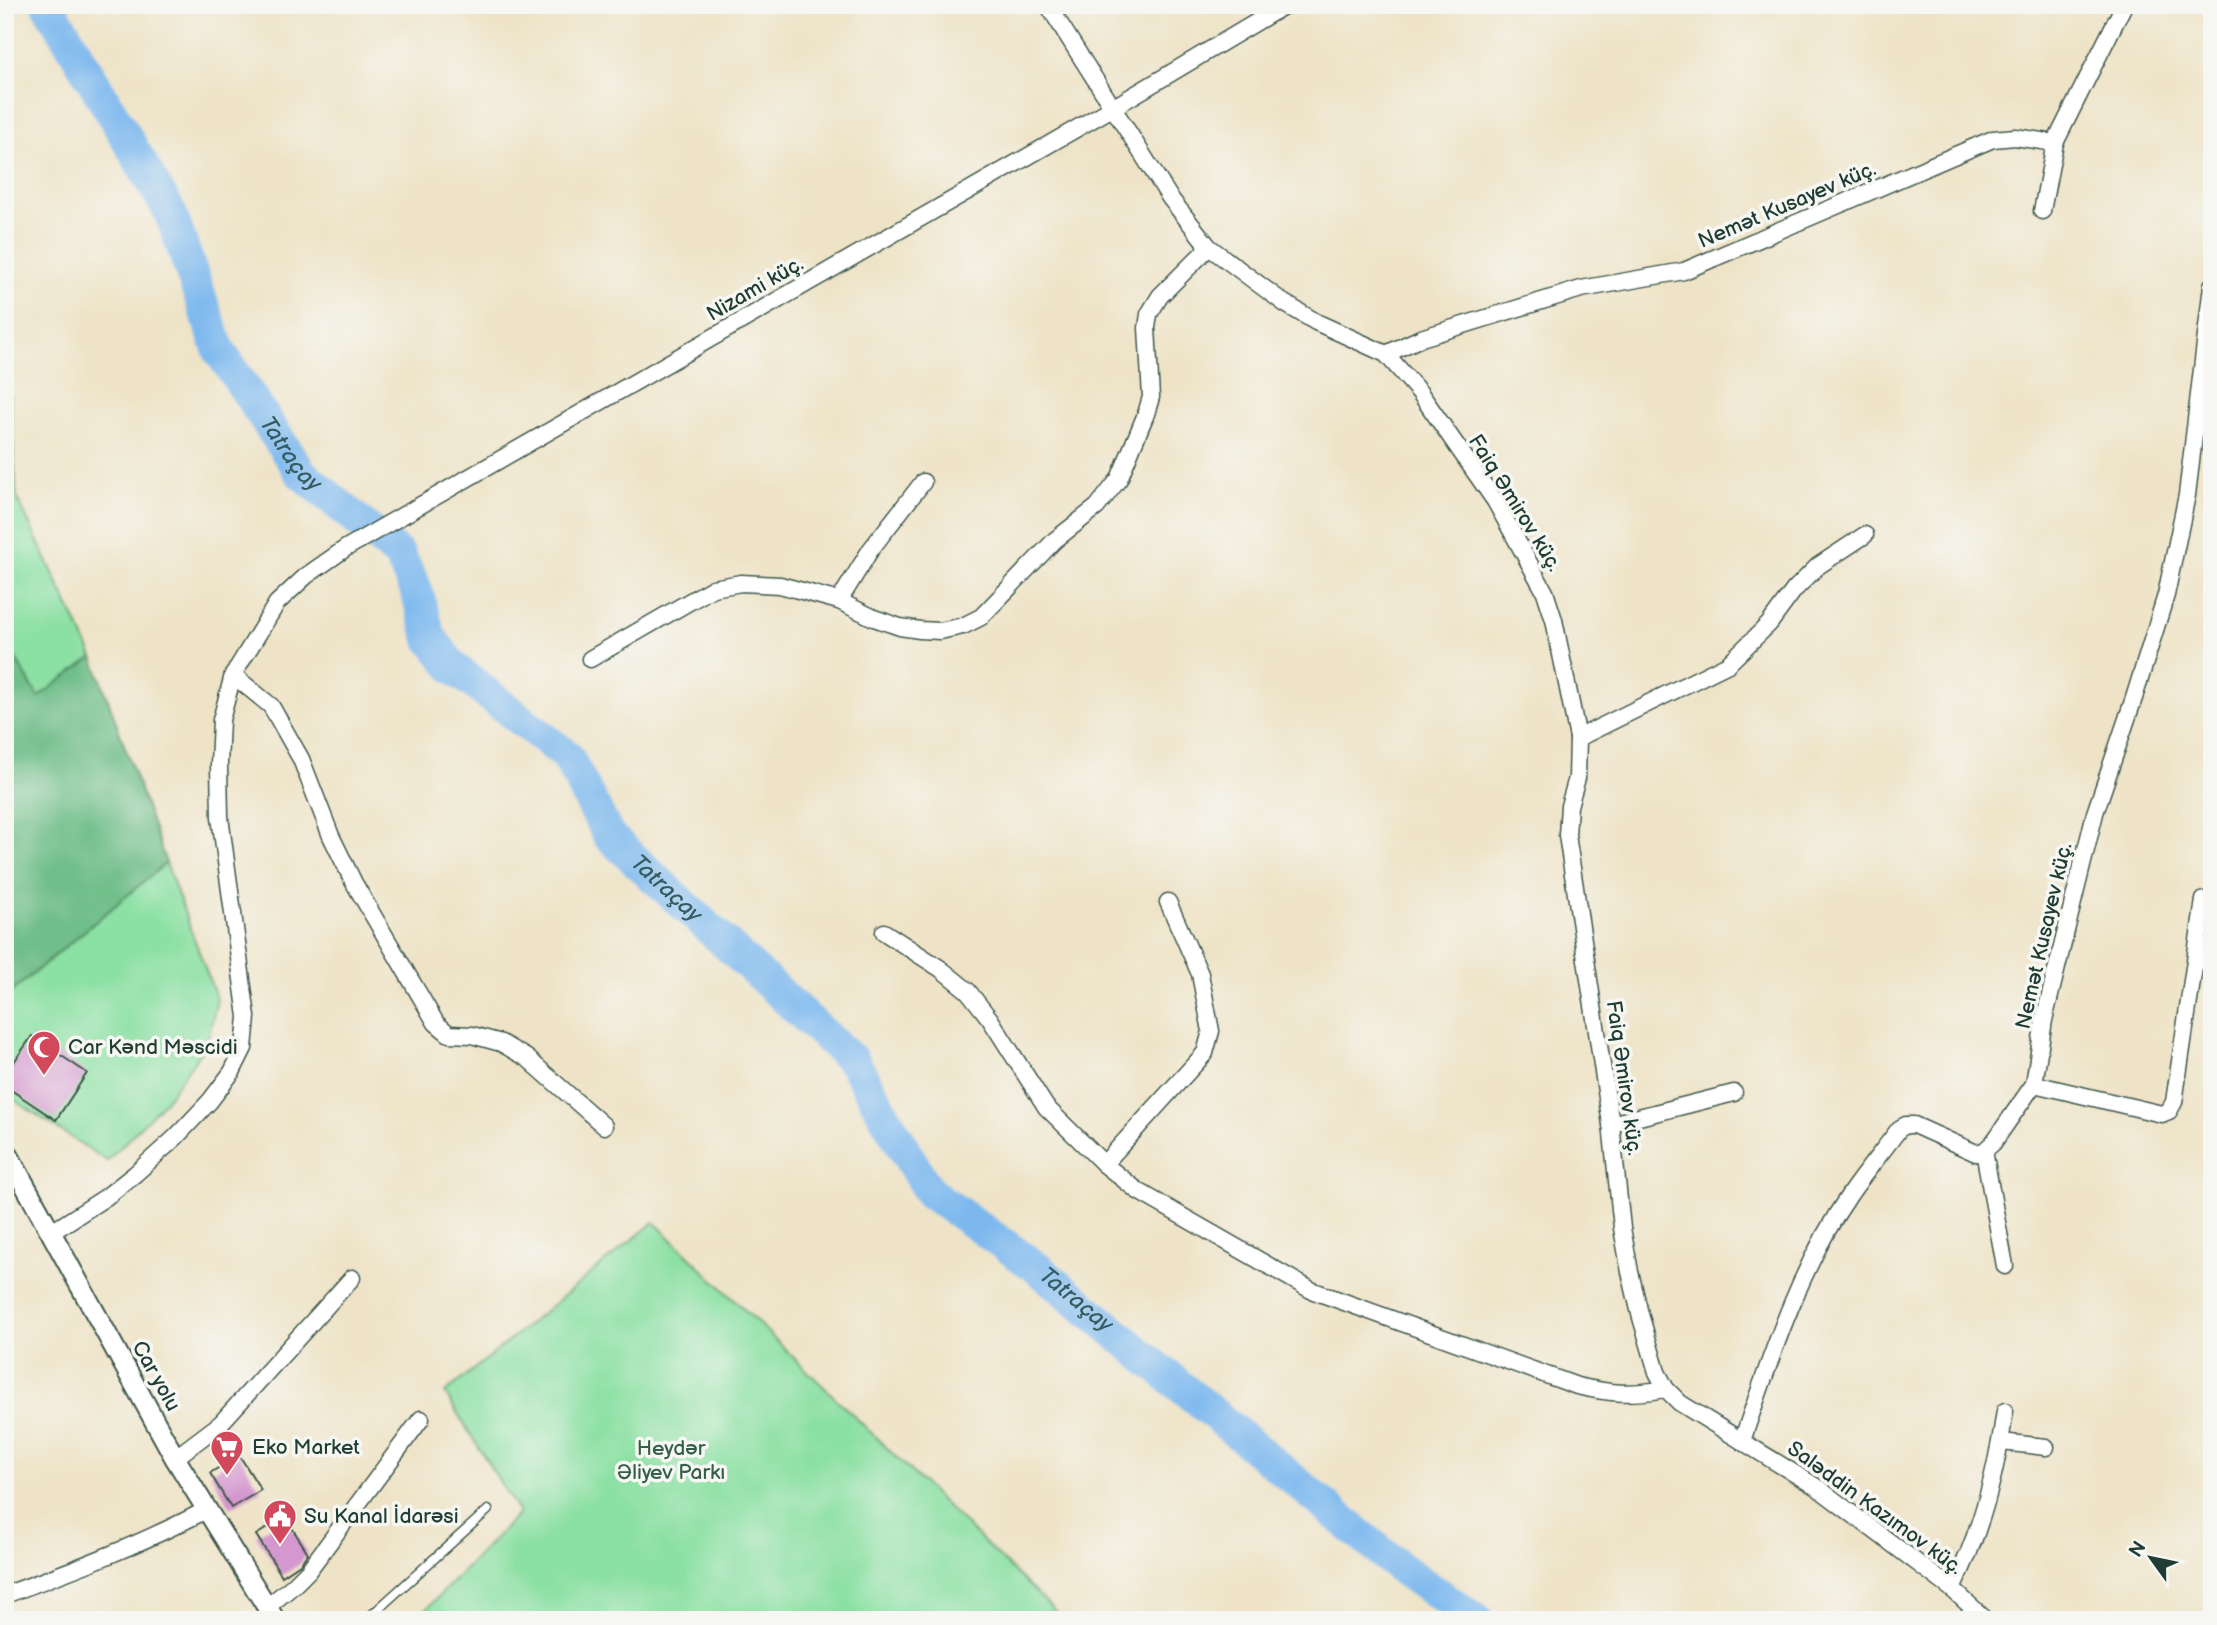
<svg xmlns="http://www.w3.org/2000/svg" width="2217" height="1625" viewBox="0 0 2217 1625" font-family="'Balsamiq Sans',sans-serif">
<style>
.green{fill:#8be0a3;stroke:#558e6c;stroke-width:2}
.forest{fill:#70be89;stroke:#487e5e;stroke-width:2}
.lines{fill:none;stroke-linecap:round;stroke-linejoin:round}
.river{stroke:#7cb8ee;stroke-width:33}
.building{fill:#d497ce}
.service-casing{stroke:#3e564a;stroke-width:11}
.minor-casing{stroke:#3e564a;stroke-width:19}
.tertiary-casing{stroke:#3e564a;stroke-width:23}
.service{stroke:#fff;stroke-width:8}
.minor{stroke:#fff;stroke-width:16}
.tertiary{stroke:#fff;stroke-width:19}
.labels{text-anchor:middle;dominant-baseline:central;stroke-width:7;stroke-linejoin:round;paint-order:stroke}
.street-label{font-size:21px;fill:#1f3d34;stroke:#f6f6f2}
.poi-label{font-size:21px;fill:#1f3d34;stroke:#f6f6f2;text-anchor:start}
.park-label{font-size:21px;fill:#355e4a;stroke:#f6f6f2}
.water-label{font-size:23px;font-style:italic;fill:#365c62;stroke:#f6f6f2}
</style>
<rect width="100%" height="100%" fill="#f6f6f2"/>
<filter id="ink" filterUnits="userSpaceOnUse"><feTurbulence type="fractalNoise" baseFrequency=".0143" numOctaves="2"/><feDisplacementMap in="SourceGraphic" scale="14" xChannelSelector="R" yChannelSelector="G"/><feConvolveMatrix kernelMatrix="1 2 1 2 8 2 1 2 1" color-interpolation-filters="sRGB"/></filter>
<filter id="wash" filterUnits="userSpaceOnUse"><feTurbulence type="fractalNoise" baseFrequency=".00686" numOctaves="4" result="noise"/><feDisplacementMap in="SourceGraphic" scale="28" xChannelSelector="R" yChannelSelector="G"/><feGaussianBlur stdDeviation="1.57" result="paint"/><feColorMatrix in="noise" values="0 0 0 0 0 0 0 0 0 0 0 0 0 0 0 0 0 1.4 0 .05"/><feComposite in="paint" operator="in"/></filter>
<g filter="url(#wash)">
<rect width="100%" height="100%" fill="#eee3c6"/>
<g class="green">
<polygon points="5,331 17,498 93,657 38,697 5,640"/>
<polygon points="166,863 217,1000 207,1043 166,1100 107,1161 5,1094 5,997"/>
<polygon points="654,1222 1064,1620 416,1620 519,1513 445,1393"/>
</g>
<polygon class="forest" points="5,640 38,697 93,657 166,863 5,997"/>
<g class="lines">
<path class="river" id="s1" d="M48 5 170 212 219 350 301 473 399 555 416 589 430 637 453 667 567 756 609 836 853 1061 929 1192 1036 1267 1403 1570 1477 1620"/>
</g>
<g id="blocks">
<g class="building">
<polygon points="32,1036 87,1073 56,1120 5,1086 5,1075"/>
<polygon points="239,1455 261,1490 231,1508 210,1473"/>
<polygon points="285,1517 308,1553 300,1564 282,1576 256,1535"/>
</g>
</g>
</g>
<g filter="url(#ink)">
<use href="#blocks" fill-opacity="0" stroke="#3e564a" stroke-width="2"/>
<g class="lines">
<defs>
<polyline id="service" points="366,1620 488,1510"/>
<g id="minor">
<polyline points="1048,5 1170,198 1209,247 1284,303 1316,322 1386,354 1420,393 1495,501 1545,592 1554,620 1578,738 1577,778 1569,806 1567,835 1611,1124 1622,1228 1630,1272 1640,1314 1657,1372 1666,1389 1680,1403 1818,1488 1952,1589 1986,1620"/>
<polyline points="2042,211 2055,143"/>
<polyline points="1386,354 1421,338 1581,289 1684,271 1993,139 2015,137 2055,143 2124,5"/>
<polyline points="839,601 871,549 923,482"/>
<polyline points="590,659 713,588 741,583 780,585 839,601 874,618 900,627 920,630 940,631 963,626 981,617 1055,540 1097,507 1119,479 1146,414 1151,397 1147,328 1149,314 1160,296 1209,247"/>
<polyline points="233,675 271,706 301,759 331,836 354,883 436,1023 449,1034 472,1035 501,1043 527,1058 604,1126"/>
<polyline points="1578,738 1728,664 1769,624 1794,590 1818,566 1865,535"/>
<path d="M884 932 941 969 968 991 990 1019 1046 1107 1104 1164 1138 1191 1311 1290 1577 1386C1612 1394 1630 1395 1666 1389"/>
<polyline points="2034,1084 2162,1114 2169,1111 2174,1102 2204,900"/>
<polyline points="1611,1124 1734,1093"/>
<polyline points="1984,1151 2005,1266"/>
<polyline points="1104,1164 1205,1053 1211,1031 1200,974 1168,902"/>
<polyline points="52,1232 106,1197 135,1174 176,1137 210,1101 232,1072 244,1048 247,1017 220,817 219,764 221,720 233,675 277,603 306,576 346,548 1114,107 1285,5"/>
<path d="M1742 1441C1771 1357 1799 1268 1850 1194 1865 1172 1883 1151 1899 1129L1906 1125H1914L1976 1153 1984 1151 1993 1143 2034 1084 2044 1020 2095 813 2134 698 2166 595 2187 495 2212 285"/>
<polyline points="2001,1442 2046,1447"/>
<polyline points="175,1458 220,1424 352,1278"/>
<path d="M1952 1589C1981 1533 1996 1474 2005 1411"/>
<path d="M5 1595C75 1569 140 1545 206 1510"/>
<polyline points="267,1607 294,1585 308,1571 421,1419"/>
</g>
<polyline id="tertiary" points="5,1149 175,1458 275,1620"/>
</defs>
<use href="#service" class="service-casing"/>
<use href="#minor" class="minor-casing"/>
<use href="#tertiary" class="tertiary-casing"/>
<use href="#service" class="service"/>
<use href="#minor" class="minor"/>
<use href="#tertiary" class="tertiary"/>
</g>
</g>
<defs>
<symbol id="mosque-pin" viewBox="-11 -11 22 30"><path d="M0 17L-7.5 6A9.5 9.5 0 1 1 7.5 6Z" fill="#d1495b" stroke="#f6f6f2"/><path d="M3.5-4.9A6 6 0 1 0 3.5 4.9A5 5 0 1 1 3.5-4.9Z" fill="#fff"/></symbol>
<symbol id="supermarket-pin" viewBox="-11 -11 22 30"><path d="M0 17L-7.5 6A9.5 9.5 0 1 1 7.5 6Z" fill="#d1495b" stroke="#f6f6f2"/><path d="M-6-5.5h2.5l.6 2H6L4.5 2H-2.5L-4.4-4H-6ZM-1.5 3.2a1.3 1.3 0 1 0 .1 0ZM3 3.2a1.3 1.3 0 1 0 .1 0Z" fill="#fff"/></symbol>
<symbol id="civic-pin" viewBox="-11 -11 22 30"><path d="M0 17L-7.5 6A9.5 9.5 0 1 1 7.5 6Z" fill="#d1495b" stroke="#f6f6f2"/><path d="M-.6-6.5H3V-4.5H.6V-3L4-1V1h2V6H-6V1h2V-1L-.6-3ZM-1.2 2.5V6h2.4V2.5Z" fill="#fff"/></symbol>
</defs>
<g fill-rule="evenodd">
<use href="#mosque-pin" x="25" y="1028" width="38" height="52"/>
<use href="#supermarket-pin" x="208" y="1428" width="38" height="52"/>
<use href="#civic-pin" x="261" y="1497" width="38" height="52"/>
</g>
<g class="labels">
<g class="street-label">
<text transform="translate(1787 205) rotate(-23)">Nemət Kusayev küç.</text>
<text transform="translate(755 289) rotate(-30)">Nizami küç.</text>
<text transform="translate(1515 503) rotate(58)">Faiq Əmirov küç.</text>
<text transform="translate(2044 936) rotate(-77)">Nemət Kusayev küç.</text>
<text transform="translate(1624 1078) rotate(82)">Faiq Əmirov küç.</text>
<text transform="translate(156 1376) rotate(61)">Car yolu</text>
<text transform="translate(1875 1508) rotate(36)">Saləddin Kazımov küç.</text>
</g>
<g class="poi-label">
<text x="68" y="1047">Car Kənd Məscidi</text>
<text x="252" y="1447">Eko Market</text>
<text x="304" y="1516">Su Kanal İdarəsi</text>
</g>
<g class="park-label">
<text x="671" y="1448">Heydər<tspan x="671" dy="24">Əliyev Parkı</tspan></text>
</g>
<g class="water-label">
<text stroke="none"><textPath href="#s1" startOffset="513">Tatraçay</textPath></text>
<text stroke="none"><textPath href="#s1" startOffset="1101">Tatraçay</textPath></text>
<text stroke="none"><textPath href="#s1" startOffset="1689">Tatraçay</textPath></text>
</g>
</g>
<rect width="2217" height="1625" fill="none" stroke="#f6f6f2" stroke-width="28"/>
<g transform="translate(2151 1558) rotate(303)" stroke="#f6f6f2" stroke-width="5" paint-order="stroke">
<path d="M0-5L12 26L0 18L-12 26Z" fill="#1f3d34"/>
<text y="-10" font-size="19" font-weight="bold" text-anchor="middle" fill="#1f3d34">N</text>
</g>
</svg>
